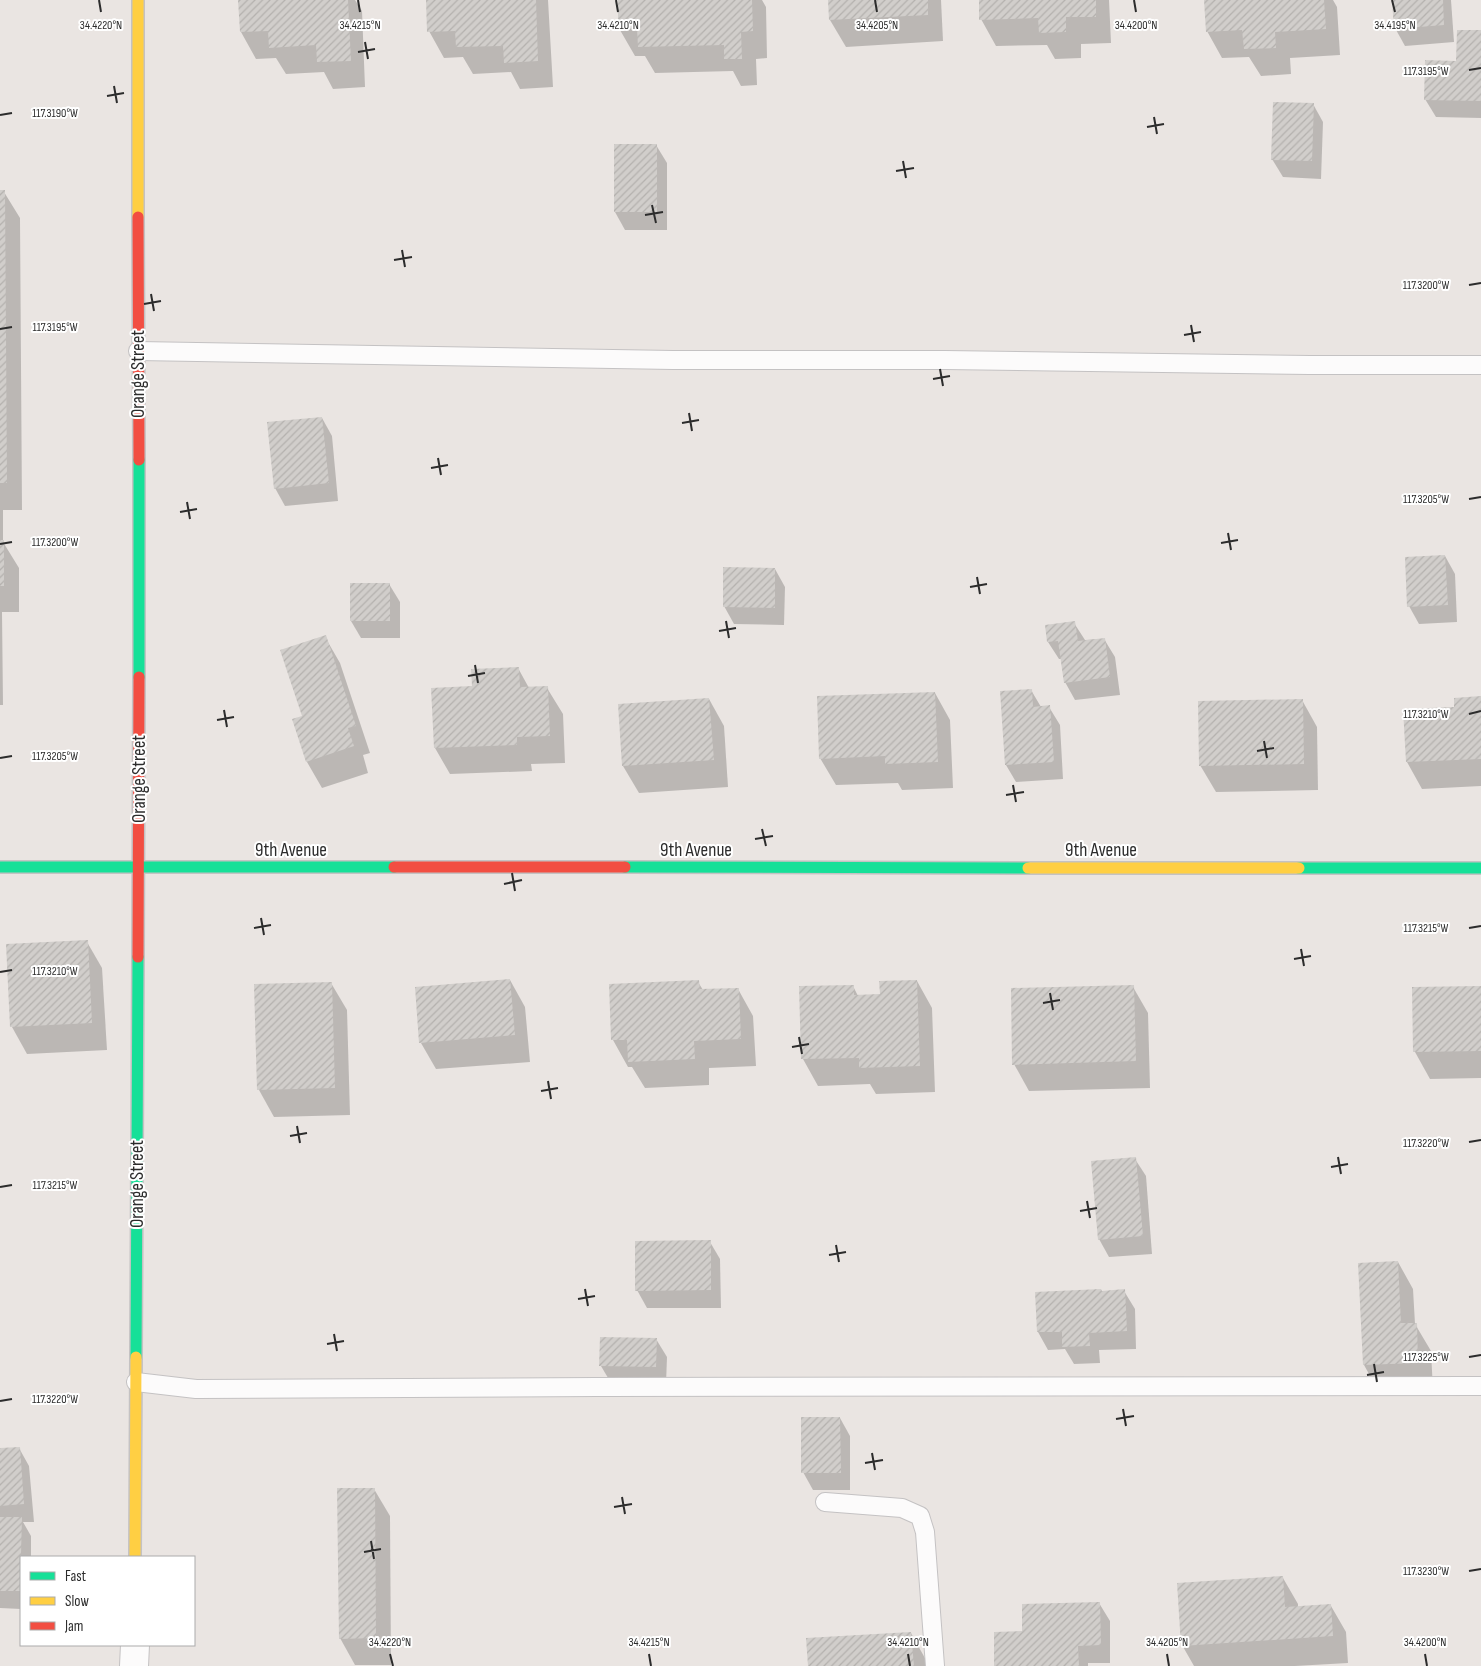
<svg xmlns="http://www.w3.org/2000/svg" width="1481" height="1666" viewBox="0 0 1481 1666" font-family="'Sofia Sans Condensed',sans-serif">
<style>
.shadow{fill:#0003}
.building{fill:url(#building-hatch)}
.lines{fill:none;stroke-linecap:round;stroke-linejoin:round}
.lane-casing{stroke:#c4c2c3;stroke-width:20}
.street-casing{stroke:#c4c2c3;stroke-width:30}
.fast-casing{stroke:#c4c2c3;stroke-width:14}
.slow-casing{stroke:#c4c2c3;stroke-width:14}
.jam-casing{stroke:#c4c2c3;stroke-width:14}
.lane{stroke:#fcfbfb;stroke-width:18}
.street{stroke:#fcfbfb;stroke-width:28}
.fast{stroke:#16e098;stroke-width:11}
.slow{stroke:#ffcf43;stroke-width:11}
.jam{stroke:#f24e42;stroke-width:11}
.ticks{fill:none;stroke:#2c2c2c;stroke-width:2}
.labels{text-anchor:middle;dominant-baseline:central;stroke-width:4;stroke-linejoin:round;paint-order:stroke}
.street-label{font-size:19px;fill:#2c2c2c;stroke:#fff}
.ticks-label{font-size:12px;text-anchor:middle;fill:#2c2c2c;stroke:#fff;stroke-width:4;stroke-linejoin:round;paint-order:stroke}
</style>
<defs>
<pattern id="building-hatch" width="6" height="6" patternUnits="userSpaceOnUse" patternTransform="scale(1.25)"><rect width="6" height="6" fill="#d1cecb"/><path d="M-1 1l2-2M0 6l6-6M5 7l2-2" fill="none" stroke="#b4b1ae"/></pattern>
</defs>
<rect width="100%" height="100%" fill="#eae5e2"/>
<g class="shadow">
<polygon points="239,0 355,0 362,11 365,87 333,89 324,72 286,74 276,58 256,59 241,32"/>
<polygon points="427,0 548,0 553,87 520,89 511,72 473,74 463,57 444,58 429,31"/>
<polygon points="619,0 762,0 766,7 767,58 756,59 757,85 741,86 733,71 655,73 645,56 635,56 620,30"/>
<polygon points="829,0 941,0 943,41 846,47 830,20"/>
<polygon points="980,0 1109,0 1111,43 1081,44 1081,58 1055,59 1047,45 996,46 981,19"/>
<polygon points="1205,0 1333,0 1337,7 1340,55 1290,58 1291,74 1261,76 1249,57 1222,58 1207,31"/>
<polygon points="1393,0 1451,0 1454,42 1405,46 1395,28"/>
<polygon points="1481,32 1481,118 1436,117 1425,99"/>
<polygon points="1313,104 1323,122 1321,179 1283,177 1272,159"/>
<polygon points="656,145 667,163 667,230 625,230 615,212 615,146"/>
<polygon points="0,192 4,192 20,218 22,510 3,510 3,542 19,568 19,612 2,612 3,705 0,705"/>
<polygon points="322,418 332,436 338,501 285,506 275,488"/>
<polygon points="1445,556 1455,574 1457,622 1419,624 1409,606"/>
<polygon points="775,569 785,587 784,625 734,624 724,606"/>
<polygon points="389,584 400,602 400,638 361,638 351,621"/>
<polygon points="1074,623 1085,640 1104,639 1115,657 1120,695 1075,700 1065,682 1062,659 1059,659 1048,642"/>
<polygon points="325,637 340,663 370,753 363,755 368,773 322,788 307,762 303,717"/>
<polygon points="518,668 529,688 547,688 563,714 565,763 531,764 532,771 450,774 435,748 473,687"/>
<polygon points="1031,690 1041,707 1049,707 1060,725 1063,779 1016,782 1006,765"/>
<polygon points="935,693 950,720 953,788 902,790 898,783 836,785 820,758"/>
<polygon points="1481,698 1481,786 1422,789 1407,762 1404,710 1456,708"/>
<polygon points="709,699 724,726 728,787 639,793 623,766 619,706"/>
<polygon points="1302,700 1317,727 1318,790 1216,792 1200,765"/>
<polygon points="87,942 102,968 107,1050 27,1054 12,1027"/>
<polygon points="510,980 525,1007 530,1062 436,1069 421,1043"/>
<polygon points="917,981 932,1008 935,1092 876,1094 870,1084 818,1086 803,1059 853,986 858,996 881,995"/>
<polygon points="698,982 703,990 738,989 753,1016 756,1066 709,1068 709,1085 645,1088 632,1067 628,1067 613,1040 610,986"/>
<polygon points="331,983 347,1010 350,1115 274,1117 259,1090 255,985"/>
<polygon points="1133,987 1148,1013 1150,1088 1029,1091 1014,1064"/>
<polygon points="1481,987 1481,1078 1430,1079 1415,1052"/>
<polygon points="1135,1159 1146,1176 1152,1254 1109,1257 1099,1239"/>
<polygon points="710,1242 720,1259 721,1308 647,1308 637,1290"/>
<polygon points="1398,1262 1413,1289 1415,1324 1431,1351 1433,1390 1379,1392 1364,1365"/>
<polygon points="1124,1291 1135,1309 1136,1349 1099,1350 1100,1363 1074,1364 1065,1349 1048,1350 1038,1332 1036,1293"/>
<polygon points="656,1339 667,1357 666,1384 611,1383 601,1366"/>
<polygon points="840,1418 850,1436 850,1490 813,1490 803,1472"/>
<polygon points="19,1448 29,1466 34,1522 23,1522 31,1536 31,1557 21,1557 21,1609 0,1608 0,1449"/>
<polygon points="374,1489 390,1516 391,1665 355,1665 340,1638"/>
<polygon points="1283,1578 1298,1604 1298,1608 1331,1606 1346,1632 1348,1663 1295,1666 1194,1666 1182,1645"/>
<polygon points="1099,1603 1110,1621 1110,1663 1088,1663 1088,1666 995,1666 1023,1633"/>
<polygon points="911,1633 926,1660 926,1666 809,1666"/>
</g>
<g class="building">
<polygon points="238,0 348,0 351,61 317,62 316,45 269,48 268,31 240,32"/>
<polygon points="426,0 536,0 538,61 504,63 503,46 456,47 455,31 427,32"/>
<polygon points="618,0 752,0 753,31 741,32 742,59 724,59 724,45 638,47 637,29 618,30"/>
<polygon points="828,0 928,0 928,15 829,20"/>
<polygon points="979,0 1096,0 1096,17 1066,17 1066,32 1039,33 1038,18 979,20"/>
<polygon points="1204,0 1324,0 1326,29 1275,32 1276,48 1244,49 1242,30 1206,32"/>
<polygon points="1392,0 1443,0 1444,25 1394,29"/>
<polygon points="1457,30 1481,30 1481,101 1424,100 1425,60 1456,61"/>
<polygon points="1273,102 1314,103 1312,161 1271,160"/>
<rect x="614" y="144" width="43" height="68"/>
<polygon points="0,190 5,190 7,483 0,483"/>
<polygon points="322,417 329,483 274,489 267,422"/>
<rect x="0" y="540" width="4" height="46"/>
<polygon points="1445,555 1448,605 1407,607 1405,557"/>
<polygon points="723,567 775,568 775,608 723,607"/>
<rect x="350" y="583" width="40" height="38"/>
<polygon points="1075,621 1078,641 1105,638 1110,677 1064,683 1058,641 1047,642 1045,625"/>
<polygon points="326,635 356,726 348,728 354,746 306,762 292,719 302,716 280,650"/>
<polygon points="519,667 520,687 548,686 550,736 517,737 517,745 434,748 431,688 472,686 471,669"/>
<polygon points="1032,689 1033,707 1050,705 1054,762 1005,765 1000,691"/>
<polygon points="935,692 938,762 885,764 885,756 819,759 817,696"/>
<polygon points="1481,696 1481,759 1406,762 1403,709 1454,707 1454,698"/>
<polygon points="709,698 714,760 622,766 618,704"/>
<polygon points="1303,699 1304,764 1199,766 1198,701"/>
<polygon points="88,940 92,1023 10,1027 6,944"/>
<polygon points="510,979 515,1035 419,1043 415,987"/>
<polygon points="699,980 700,989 739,988 741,1039 694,1041 695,1059 628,1062 627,1040 611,1040 609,984"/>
<polygon points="917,980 920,1066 859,1068 859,1058 801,1059 799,986 854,985 854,995 880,994 879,981"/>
<polygon points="332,982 335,1088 257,1090 254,984"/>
<polygon points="1134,985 1136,1061 1012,1065 1011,988"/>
<polygon points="1481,986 1481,1051 1413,1052 1412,987"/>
<polygon points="1136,1157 1143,1236 1098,1240 1091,1161"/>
<polygon points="711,1240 711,1290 635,1291 635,1241"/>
<polygon points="1398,1261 1401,1323 1417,1323 1418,1363 1363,1365 1358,1263"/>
<polygon points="1101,1289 1102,1291 1125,1289 1127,1331 1089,1333 1090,1346 1062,1347 1062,1332 1037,1332 1035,1292"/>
<polygon points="600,1337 657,1338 656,1367 599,1366"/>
<polygon points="801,1417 840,1417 841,1473 801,1473"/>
<polygon points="20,1447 24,1504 0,1506 0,1448"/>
<polygon points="337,1488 375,1488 376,1638 339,1639"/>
<polygon points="0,1517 22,1517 20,1591 0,1591"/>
<polygon points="1283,1576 1285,1607 1331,1604 1333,1636 1181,1646 1177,1583"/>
<polygon points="1100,1602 1101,1645 1078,1646 1079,1666 994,1666 994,1632 1022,1631 1022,1604"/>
<polygon points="911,1632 914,1666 808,1666 806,1638"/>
</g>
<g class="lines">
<defs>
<g id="lane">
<polyline points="138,351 673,360 945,360 1310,365 1481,365"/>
<polyline points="136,1382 196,1389 597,1387 1481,1386"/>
<polyline points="825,1502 902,1508 920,1516 925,1532 935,1666"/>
</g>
<polyline id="street" points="134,1666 135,1645"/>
<g id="fast">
<polyline points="139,460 139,677"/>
<polyline points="0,867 394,867"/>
<polyline points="625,867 1028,868"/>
<polyline points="1299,868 1481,868"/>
<polyline points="136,1357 138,957"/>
</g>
<g id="slow">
<polyline points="138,0 138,217"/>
<polyline points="1028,868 1299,868"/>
<polyline points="135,1557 136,1357"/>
</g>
<g id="jam">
<polyline points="138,217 139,460"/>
<polyline points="394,867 625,867"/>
<polyline points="138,957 139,677"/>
</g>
</defs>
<use href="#lane" class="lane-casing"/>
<use href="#street" class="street-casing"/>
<use href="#fast" class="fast-casing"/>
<use href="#slow" class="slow-casing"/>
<use href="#jam" class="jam-casing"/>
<use href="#lane" class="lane"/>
<use href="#street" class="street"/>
<use href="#fast" class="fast"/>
<use href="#slow" class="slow"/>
<use href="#jam" class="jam"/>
</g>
<path class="ticks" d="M99 0 101 12M358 0 360 12M616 0 618 12M875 0 877 12M1134 0 1136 12M1392 0 1395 12M365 42 368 59M358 52 375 49M1469 70 1481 68M114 86 117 103M107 96 124 93M0 115 12 113M1154 117 1157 134M1147 127 1164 124M903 161 906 178M896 171 914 168M652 205 656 223M645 215 663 212M402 250 405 267M394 260 412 257M1469 285 1481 283M151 294 154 311M144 304 161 301M1191 325 1194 342M0 329 12 327M1184 335 1201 332M940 369 943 386M933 379 950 376M689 413 692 431M682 423 699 420M438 458 441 475M431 468 448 465M1469 499 1481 497M187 502 190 519M180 512 197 509M1228 533 1231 550M1221 543 1238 540M0 544 12 542M977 577 980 594M970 587 987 584M726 621 729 638M719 631 736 628M475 665 478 683M468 676 485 673M224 710 227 727M1469 714 1481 711M217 720 234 717M1264 741 1267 758M1257 751 1274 748M0 758 12 756M1013 785 1016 802M1006 795 1024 792M762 829 766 846M755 839 773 836M512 873 515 891M504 884 522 880M261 918 264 935M254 928 271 925M1469 928 1481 926M1301 949 1304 966M1294 959 1311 956M0 972 12 970M1050 993 1053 1010M1043 1003 1060 1000M799 1037 802 1054M792 1047 809 1044M548 1081 551 1099M541 1091 558 1088M297 1126 300 1143M290 1136 307 1133M1469 1142 1481 1140M1338 1157 1341 1174M1331 1167 1348 1164M0 1187 12 1185M1087 1201 1090 1218M1080 1211 1097 1208M836 1245 839 1262M829 1255 846 1252M585 1289 588 1306M578 1299 595 1296M334 1334 337 1351M327 1344 344 1341M1469 1357 1481 1355M1374 1364 1377 1382M1367 1375 1384 1372M0 1401 12 1399M1123 1409 1126 1426M1116 1419 1134 1416M872 1453 875 1470M865 1463 883 1460M622 1497 625 1514M614 1507 632 1504M371 1541 374 1559M364 1552 381 1549M1469 1571 1481 1569M390 1654 393 1666M649 1654 651 1666M908 1654 910 1666M1167 1654 1169 1666M1425 1654 1427 1666"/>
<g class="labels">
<g class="street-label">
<text transform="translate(138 374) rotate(-90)">Orange Street</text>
<text transform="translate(139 779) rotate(-90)">Orange Street</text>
<text x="291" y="850">9th Avenue</text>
<text x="696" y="850">9th Avenue</text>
<text x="1101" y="850">9th Avenue</text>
<text transform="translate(137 1184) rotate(-90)">Orange Street</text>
</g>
</g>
<g class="ticks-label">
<text x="1395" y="29">34.4195°N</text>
<text x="101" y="29">34.4220°N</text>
<text x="360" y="29">34.4215°N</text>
<text x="618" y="29">34.4210°N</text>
<text x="877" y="29">34.4205°N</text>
<text x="1136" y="29">34.4200°N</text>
<text x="1426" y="75">117.3195°W</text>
<text x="55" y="117">117.3190°W</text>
<text x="1426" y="289">117.3200°W</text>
<text x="55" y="331">117.3195°W</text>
<text x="1426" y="503">117.3205°W</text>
<text x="55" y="546">117.3200°W</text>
<text x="1426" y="718">117.3210°W</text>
<text x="55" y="760">117.3205°W</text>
<text x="1426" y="932">117.3215°W</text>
<text x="55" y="975">117.3210°W</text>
<text x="1426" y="1147">117.3220°W</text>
<text x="55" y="1189">117.3215°W</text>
<text x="1426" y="1361">117.3225°W</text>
<text x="55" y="1403">117.3220°W</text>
<text x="1426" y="1575">117.3230°W</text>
<text x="390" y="1646">34.4220°N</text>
<text x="649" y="1646">34.4215°N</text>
<text x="908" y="1646">34.4210°N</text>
<text x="1167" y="1646">34.4205°N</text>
<text x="1425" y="1646">34.4200°N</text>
</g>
<rect x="20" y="1556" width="175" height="90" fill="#ffffff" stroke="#ababab"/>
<rect x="30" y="1572" width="25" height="8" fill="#16e098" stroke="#ababab"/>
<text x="65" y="1581" font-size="15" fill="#2c2c2c">Fast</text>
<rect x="30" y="1597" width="25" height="8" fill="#ffcf43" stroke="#ababab"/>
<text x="65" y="1606" font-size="15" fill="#2c2c2c">Slow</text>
<rect x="30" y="1622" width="25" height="8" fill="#f24e42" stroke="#ababab"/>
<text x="65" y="1631" font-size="15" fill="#2c2c2c">Jam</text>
</svg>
